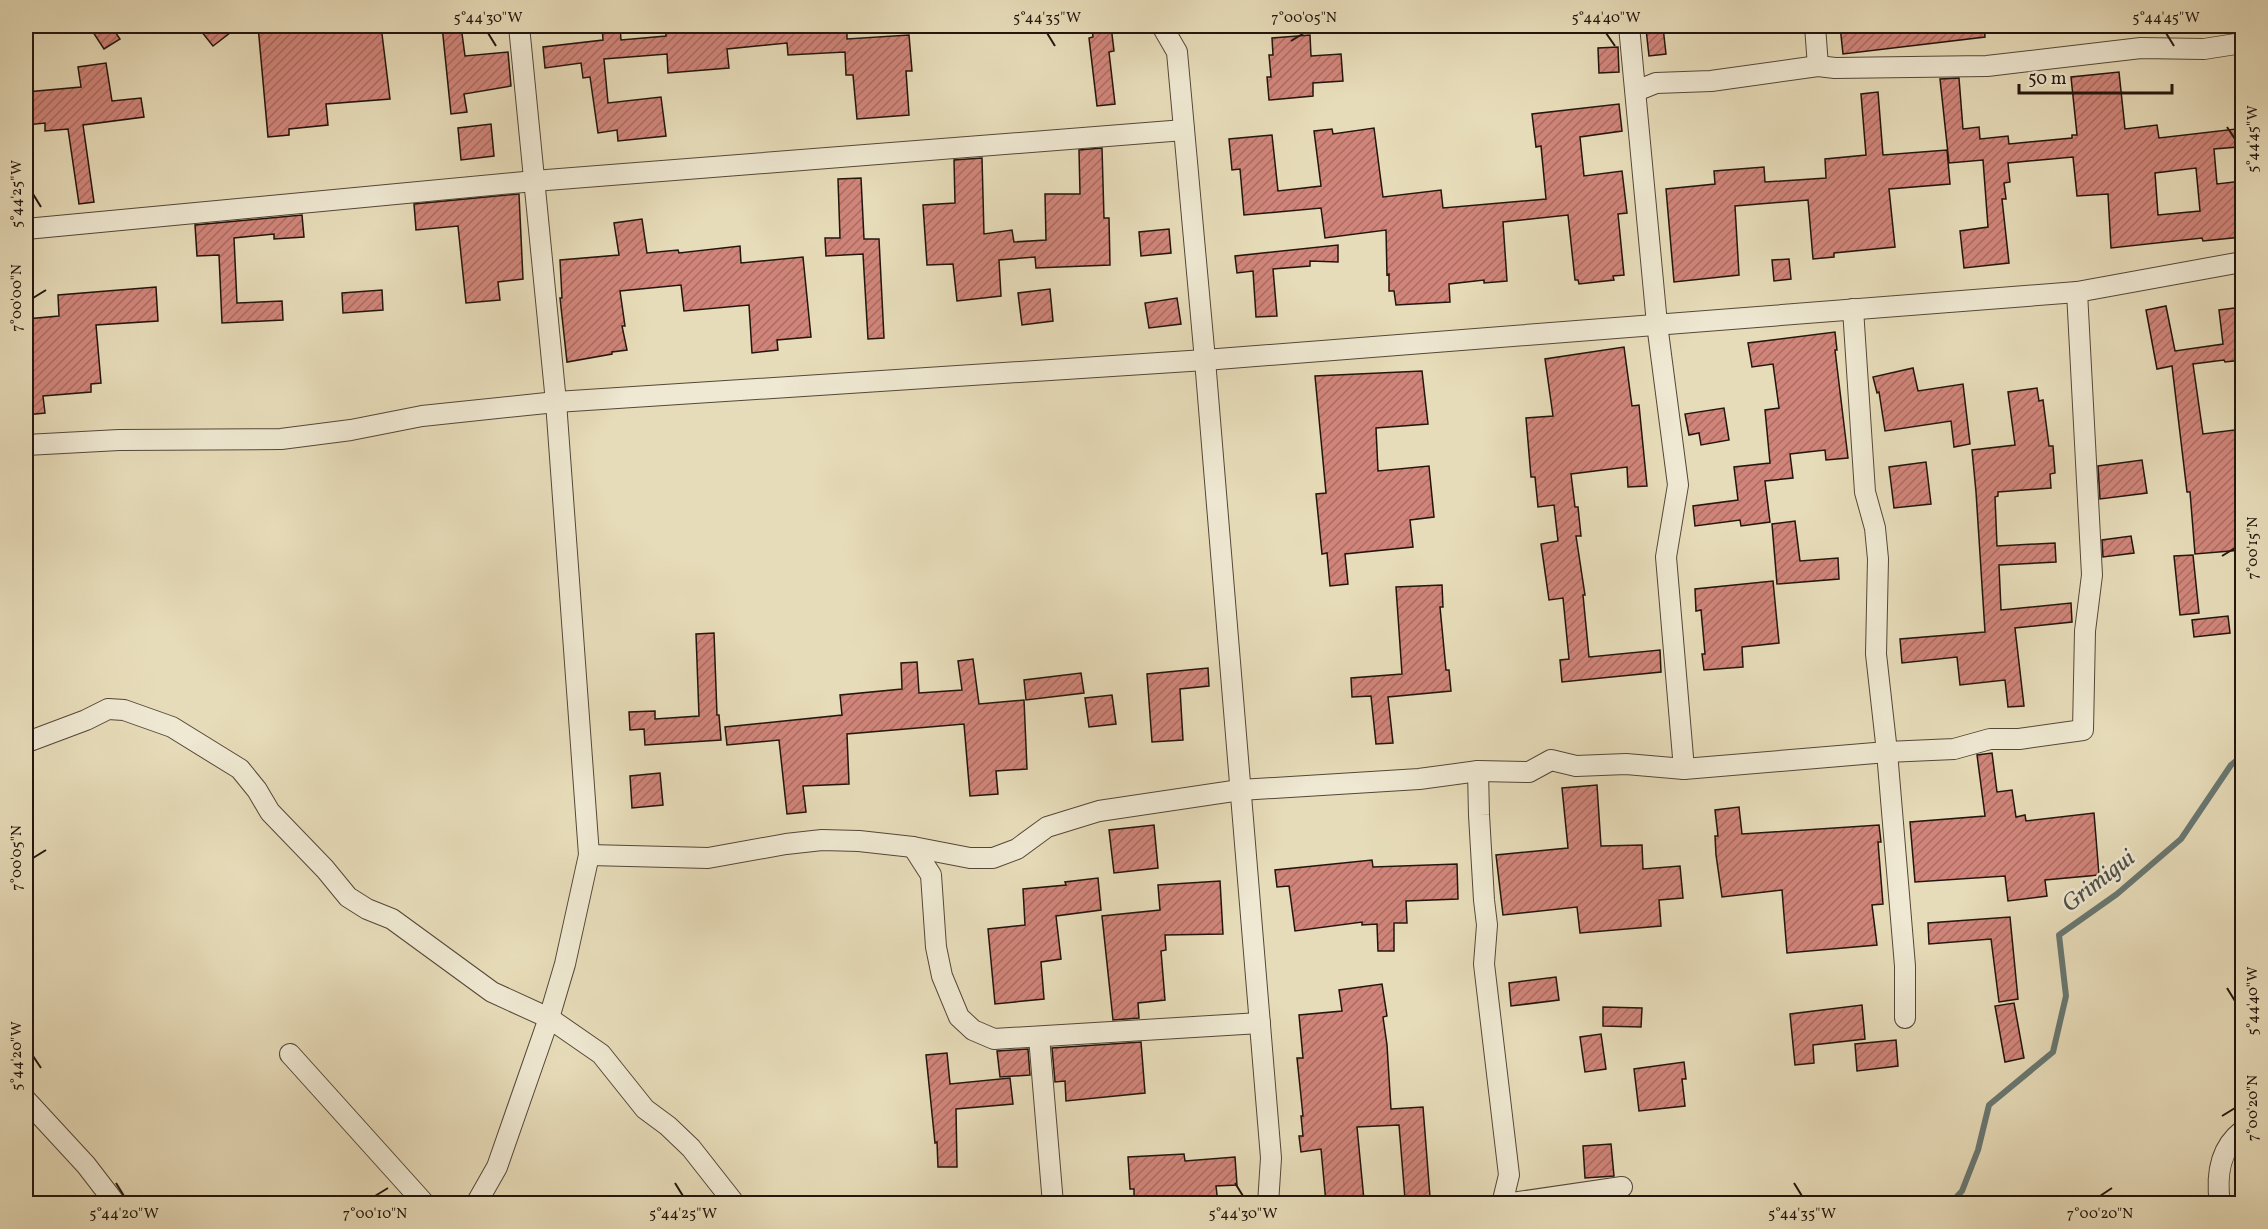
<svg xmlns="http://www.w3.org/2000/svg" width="2268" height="1229" viewBox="0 0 2268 1229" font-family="Vollkorn,serif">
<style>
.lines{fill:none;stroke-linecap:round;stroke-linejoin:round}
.stream{stroke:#697872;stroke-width:6}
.building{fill:url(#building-hatch);stroke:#23150d;stroke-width:1.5;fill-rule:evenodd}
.minor-casing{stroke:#544738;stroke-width:22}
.minor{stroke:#efe8d2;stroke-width:20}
.ticks{fill:none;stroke:#23150d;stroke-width:2}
.labels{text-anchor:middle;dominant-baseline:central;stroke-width:5;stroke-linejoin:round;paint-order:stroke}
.water-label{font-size:24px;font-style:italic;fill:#4c4f48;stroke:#efe8d2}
.neatline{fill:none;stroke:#23150d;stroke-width:2}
.ticks-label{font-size:15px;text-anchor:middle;fill:#23150d}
</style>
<defs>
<pattern id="building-hatch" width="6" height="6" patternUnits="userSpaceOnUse" patternTransform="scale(1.5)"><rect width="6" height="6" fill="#d1857a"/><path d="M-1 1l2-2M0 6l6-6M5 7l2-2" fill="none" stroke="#a96c62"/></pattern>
</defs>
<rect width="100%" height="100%" fill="#e7dcb9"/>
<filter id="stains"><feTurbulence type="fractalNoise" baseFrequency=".00333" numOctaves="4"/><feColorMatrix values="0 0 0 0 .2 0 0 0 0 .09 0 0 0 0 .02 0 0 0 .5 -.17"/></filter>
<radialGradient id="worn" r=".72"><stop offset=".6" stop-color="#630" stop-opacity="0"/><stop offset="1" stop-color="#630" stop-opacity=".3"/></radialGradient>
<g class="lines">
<polyline class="stream" points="1950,1204 1962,1191 1978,1150 1989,1105 2053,1052 2066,996 2059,935 2117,894 2181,839 2231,765 2242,756"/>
</g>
<g class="building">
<polygon points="89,26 111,26 120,39 104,49"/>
<polygon points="197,26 239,26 213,46"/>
<polygon points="258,26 340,26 340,29 381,26 390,99 326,104 328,125 289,129 289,135 268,137"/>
<polygon points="442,26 461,26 465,56 508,52 511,86 464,94 467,112 451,114"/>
<polygon points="602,26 620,26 621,40 666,36 665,26 684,26 685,33 750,26 847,26 847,39 909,35 912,71 906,71 909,115 857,119 853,75 846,75 845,52 788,55 787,43 727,49 729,68 668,73 667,54 604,59 608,103 661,97 666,136 618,141 617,130 598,133 590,77 583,78 581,63 545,68 543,47 603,40"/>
<polygon points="1092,26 1111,26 1114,51 1109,52 1115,104 1097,106 1089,38 1093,37"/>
<polygon points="1840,26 1984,26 1985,37 1843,54"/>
<polygon points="1663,27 1666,54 1649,56 1646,29"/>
<polygon points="1310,35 1311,56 1341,54 1343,81 1313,83 1313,96 1269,100 1267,77 1271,77 1269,55 1273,55 1272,38"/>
<polygon points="1618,47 1619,72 1599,73 1598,48"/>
<polygon points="106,63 112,101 141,98 144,117 83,125 94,202 79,204 68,129 45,131 45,123 26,125 26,92 81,87 78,67"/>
<path d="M2119 72 2125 129 2157 125 2159 138 2236 129 2238 147 2214 149 2217 184 2242 181V237L2203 241 2202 238 2111 248 2108 194 2077 196 2073 157 2008 163 2010 182 2004 183 2006 199H2002L2009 263 1964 268 1960 231 1988 227 1983 160 1949 163 1940 79 1959 78 1963 129 1979 127 1980 139 2008 136 2009 144 2072 138V135H2077L2071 77ZM2196 168 2200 211 2158 215 2155 173Z"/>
<polygon points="1878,92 1883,155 1947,150 1950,184 1889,189 1895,247 1834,253 1834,257 1813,259 1808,200 1735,206 1739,275 1674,282 1666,189 1715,184 1714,171 1764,167 1765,182 1826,178 1825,159 1866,155 1861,94"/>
<polygon points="1619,104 1622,131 1580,137 1584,176 1622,171 1627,213 1618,214 1624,275 1613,276 1614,280 1579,284 1578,280 1575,280 1568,215 1503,222 1507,281 1484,283 1484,280 1449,284 1450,302 1396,305 1394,291 1389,291 1389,274 1387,275 1386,230 1325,238 1321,208 1244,215 1240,169 1232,170 1229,139 1272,135 1278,191 1321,186 1314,131 1332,129 1333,134 1374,128 1383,197 1441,190 1443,208 1546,199 1541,146 1536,147 1532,114"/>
<polygon points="491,124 494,156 461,160 458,128"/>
<polygon points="1102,148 1104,218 1109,218 1110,265 1036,268 1035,257 999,260 1001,296 957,301 953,264 927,265 923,205 955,203 954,160 982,158 984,234 1012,230 1014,242 1046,240 1045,194 1080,194 1079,150"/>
<polygon points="861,178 864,239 879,239 884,338 868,339 863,254 826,256 825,238 840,238 838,179"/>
<polygon points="519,194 523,279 498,282 500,300 466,303 458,226 416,230 414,204"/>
<polygon points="302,215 304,237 274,239 274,234 234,238 237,303 282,301 283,320 222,323 219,255 197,256 195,225"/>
<polygon points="642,219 647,253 678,250 679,253 740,246 741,263 803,257 811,337 777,340 778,350 752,353 749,305 684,311 681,285 620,291 625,326 622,326 627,350 612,352 612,354 567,362 560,298 562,298 560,260 619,255 614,223"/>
<polygon points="1169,229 1171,253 1141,256 1139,232"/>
<polygon points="1338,245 1338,262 1310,261 1310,266 1273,269 1277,316 1256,317 1253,271 1237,273 1235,256"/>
<polygon points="1789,259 1791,279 1774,281 1772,260"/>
<polygon points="156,287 158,321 96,325 101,383 91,384 91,392 43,396 45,413 26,415 26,319 59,316 58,295"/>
<polygon points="1050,289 1053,321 1022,325 1018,293"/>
<polygon points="382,290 383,310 343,313 342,293"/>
<polygon points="1177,298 1181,324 1149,328 1145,303"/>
<polygon points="2166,306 2175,351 2223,344 2219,310 2242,307 2242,360 2225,362 2224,360 2193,364 2203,434 2242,429 2242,550 2195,554 2190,492 2187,492 2172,366 2157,369 2146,310"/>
<polygon points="1835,332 1837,350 1835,350 1848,458 1826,460 1825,450 1790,454 1793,478 1765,481 1770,522 1741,526 1740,520 1695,526 1693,506 1738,500 1734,467 1770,463 1765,410 1779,408 1773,364 1752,367 1748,343"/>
<polygon points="1624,347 1632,406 1639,405 1647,486 1628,487 1627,467 1571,474 1575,507 1578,507 1581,536 1576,536 1585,595 1583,595 1589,657 1660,650 1661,672 1562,682 1560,660 1569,659 1563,598 1549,600 1541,544 1558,541 1554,505 1538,507 1535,477 1531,477 1526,418 1553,416 1545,359"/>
<polygon points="1913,368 1918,391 1963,384 1970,444 1954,447 1951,421 1885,431 1879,392 1877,393 1873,377"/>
<polygon points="1422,371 1428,424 1376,428 1378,471 1429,466 1434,517 1410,520 1413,547 1345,554 1348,584 1330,586 1327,553 1322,554 1316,494 1326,493 1315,376"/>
<polygon points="2037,388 2039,401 2043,400 2049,446 2053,446 2055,473 2050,474 2051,488 1998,492 1998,496 1995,497 1997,546 2055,543 2056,562 1999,565 2001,610 2071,603 2072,622 2015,628 2024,706 2008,707 2005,680 1960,685 1957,657 1902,663 1900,639 1985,632 1976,492 1972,450 2015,445 2008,392"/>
<polygon points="1724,408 1729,440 1701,445 1699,433 1689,435 1685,414"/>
<polygon points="2142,460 2147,493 2100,499 2098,466"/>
<polygon points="1926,462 1931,504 1894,508 1889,467"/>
<polygon points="1795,521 1800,561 1838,558 1839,579 1777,584 1772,524"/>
<polygon points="2131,536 2134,553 2103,557 2102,540"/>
<polygon points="2193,555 2199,613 2180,615 2174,556"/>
<polygon points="1773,581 1779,643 1742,647 1743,667 1704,670 1702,654 1705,654 1701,610 1696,611 1695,589"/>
<polygon points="1442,585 1443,607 1440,607 1446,670 1449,670 1451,691 1388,697 1393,743 1376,744 1371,696 1352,697 1351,678 1402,674 1396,587"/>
<polygon points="2228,616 2230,633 2194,637 2192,620"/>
<polygon points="714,633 717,715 719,715 721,740 645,745 644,729 630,730 629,712 655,711 655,719 699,716 696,634"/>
<polygon points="973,659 979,704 1024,700 1027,769 996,771 998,794 970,796 964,724 847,734 849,784 803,786 806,812 787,814 779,740 727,745 725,727 842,715 840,695 902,689 901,663 917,662 919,693 962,690 958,661"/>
<polygon points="1208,668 1209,686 1180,689 1183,740 1152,742 1147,674"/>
<polygon points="1081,673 1084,693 1026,700 1024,680"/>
<polygon points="1112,695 1116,724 1089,727 1085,698"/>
<polygon points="1992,753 1997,792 2012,790 2016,817 2025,815 2026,821 2094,813 2099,875 2045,880 2047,896 2008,901 2005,876 1915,882 1910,822 1985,816 1977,755"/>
<polygon points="660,773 663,805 632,808 630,776"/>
<polygon points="1597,785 1601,846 1642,845 1643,869 1680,866 1683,898 1659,900 1661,926 1580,933 1577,907 1503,915 1496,855 1568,848 1562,788"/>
<polygon points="1739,807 1742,834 1879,825 1881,842 1878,842 1883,904 1872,905 1877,945 1787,953 1782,890 1722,897 1716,855 1715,836 1718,836 1715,810"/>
<polygon points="1154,825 1158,868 1114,873 1109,830"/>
<polygon points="1372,860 1373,867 1457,864 1458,899 1406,901 1407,923 1394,923 1394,951 1378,951 1377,924 1362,925 1362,922 1295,931 1289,886 1277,887 1275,870"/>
<polygon points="1098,878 1101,910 1056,916 1061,959 1041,962 1044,999 995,1004 988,929 1025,925 1023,889 1066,885 1065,882"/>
<polygon points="1220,881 1223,934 1165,935 1166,950 1161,951 1165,1000 1138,1003 1139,1018 1113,1020 1102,916 1160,910 1158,885"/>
<polygon points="2010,917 2018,999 1999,1002 1991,939 1929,944 1928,923"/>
<polygon points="1556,977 1559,1000 1511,1006 1509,983"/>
<polygon points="1382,984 1387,1016 1383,1017 1387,1045 1391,1109 1423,1107 1430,1197 1405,1199 1399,1125 1357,1127 1364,1200 1326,1203 1321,1149 1301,1152 1299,1136 1303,1136 1301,1116 1303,1116 1297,1058 1303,1058 1299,1015 1342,1011 1339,990"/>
<polygon points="2014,1003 2024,1058 2005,1062 1995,1006"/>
<polygon points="1862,1005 1865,1039 1813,1045 1814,1063 1795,1065 1790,1014"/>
<polygon points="1603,1007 1642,1008 1641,1027 1603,1026"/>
<polygon points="1601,1034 1606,1069 1585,1072 1580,1037"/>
<polygon points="1896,1040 1898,1066 1857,1071 1855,1044"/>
<polygon points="1141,1042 1145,1093 1066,1101 1065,1081 1055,1082 1052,1048"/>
<polygon points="1028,1049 1030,1075 1000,1077 997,1051"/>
<polygon points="947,1053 950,1084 1010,1078 1013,1104 956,1109 957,1167 938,1167 937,1142 935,1143 926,1055"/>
<polygon points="1684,1062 1686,1079 1682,1079 1685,1106 1639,1111 1634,1069"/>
<polygon points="1611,1144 1614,1176 1585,1178 1583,1146"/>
<polygon points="1184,1154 1185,1161 1235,1157 1237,1185 1216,1186 1218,1203 1134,1203 1134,1189 1130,1189 1128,1157"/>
</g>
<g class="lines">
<defs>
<g id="minor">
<polyline points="1162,26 1177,52 1205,360 1271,1158 1268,1204"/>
<polyline points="1629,26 1657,324 1678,485 1666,557 1684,769"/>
<polyline points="1815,26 1818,66"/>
<polyline points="1636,91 1656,83 1711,81 1818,66 1835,68 1987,66 2141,48 2204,49 2242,43"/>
<polyline points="26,229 534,181 1184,130"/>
<polyline points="1853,309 1865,492 1875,528 1878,559 1876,654 1887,752 1905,966 1905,1018"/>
<polyline points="26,445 119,440 281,439 351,430 422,416 556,402 1205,360 2077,292 2242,262"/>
<polyline points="26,740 30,741 86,720 108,709 124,710 172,727 240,769 257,790 270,812 325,869 348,897 367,909 392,919 492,992 549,1018 601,1054 645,1109 668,1126 691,1148 735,1204"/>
<polyline points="1478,771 1479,815 1484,900 1487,925 1484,964 1509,1175 1502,1204"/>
<polyline points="913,847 931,875 936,947 942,976 959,1017 973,1030 994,1039 1260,1023"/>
<polyline points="589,855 708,858 786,844 822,840 859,841 913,847 970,858 993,858 1017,849 1047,827 1099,811 1240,790 1419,779 1478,771 1529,772 1551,760 1576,766 1626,764 1684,769 1887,752 1954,749 1990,739 2019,739 2083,730 2085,631 2092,575 2077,292"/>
<polyline points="1039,1037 1053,1204"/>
<polyline points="290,1054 425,1204"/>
<polyline points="26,1100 86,1165 116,1204"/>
<polyline points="476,1204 497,1167 549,1018 565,964 589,855 556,402 519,26"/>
<polyline points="1505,1204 1622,1187"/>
<path d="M2220 1204C2216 1176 2219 1149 2242 1131"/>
</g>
</defs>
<use href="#minor" class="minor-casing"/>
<use href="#minor" class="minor"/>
</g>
<path class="ticks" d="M488 33 496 46M1047 33 1055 46M1606 33 1615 46M2166 33 2174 46M1291 41 1304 33M2227 127 2235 139M33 194 41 207M33 298 46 290M2222 556 2235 548M33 858 46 850M2227 988 2235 1001M33 1056 41 1068M2222 1116 2235 1108M116 1183 124 1196M675 1183 683 1196M1235 1183 1243 1196M1794 1183 1802 1196M375 1196 388 1188M2100 1196 2112 1188"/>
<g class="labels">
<g class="water-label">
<text transform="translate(2099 882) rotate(-38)">Grimigui</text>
</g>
</g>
<rect width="2268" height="1229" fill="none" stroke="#e7dcb9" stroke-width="66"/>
<path d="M2019 84v9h153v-9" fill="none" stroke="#23150d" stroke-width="3"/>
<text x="2028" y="84" font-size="18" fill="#23150d" stroke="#efe8d2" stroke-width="4.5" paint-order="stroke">50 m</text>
<rect x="33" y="33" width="2202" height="1163" class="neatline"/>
<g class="ticks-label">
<text x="488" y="22">5°44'30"W</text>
<text x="1047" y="22">5°44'35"W</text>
<text x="1304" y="22">7°00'05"N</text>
<text x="1606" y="22">5°44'40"W</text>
<text x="2166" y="22">5°44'45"W</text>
<text transform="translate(2252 139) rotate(-90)" y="5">5°44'45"W</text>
<text transform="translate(16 194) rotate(-90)" y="5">5°44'25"W</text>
<text transform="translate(16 298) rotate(-90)" y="5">7°00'00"N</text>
<text transform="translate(2252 548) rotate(-90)" y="5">7°00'15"N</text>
<text transform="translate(16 858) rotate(-90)" y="5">7°00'05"N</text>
<text transform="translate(2252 1001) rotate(-90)" y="5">5°44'40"W</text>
<text transform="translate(16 1056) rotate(-90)" y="5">5°44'20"W</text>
<text transform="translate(2252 1108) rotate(-90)" y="5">7°00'20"N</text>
<text x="124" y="1218">5°44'20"W</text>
<text x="375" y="1218">7°00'10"N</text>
<text x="683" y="1218">5°44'25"W</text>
<text x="1243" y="1218">5°44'30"W</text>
<text x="1802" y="1218">5°44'35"W</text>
<text x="2100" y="1218">7°00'20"N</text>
</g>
<rect width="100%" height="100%" filter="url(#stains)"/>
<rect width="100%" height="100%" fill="url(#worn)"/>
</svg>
